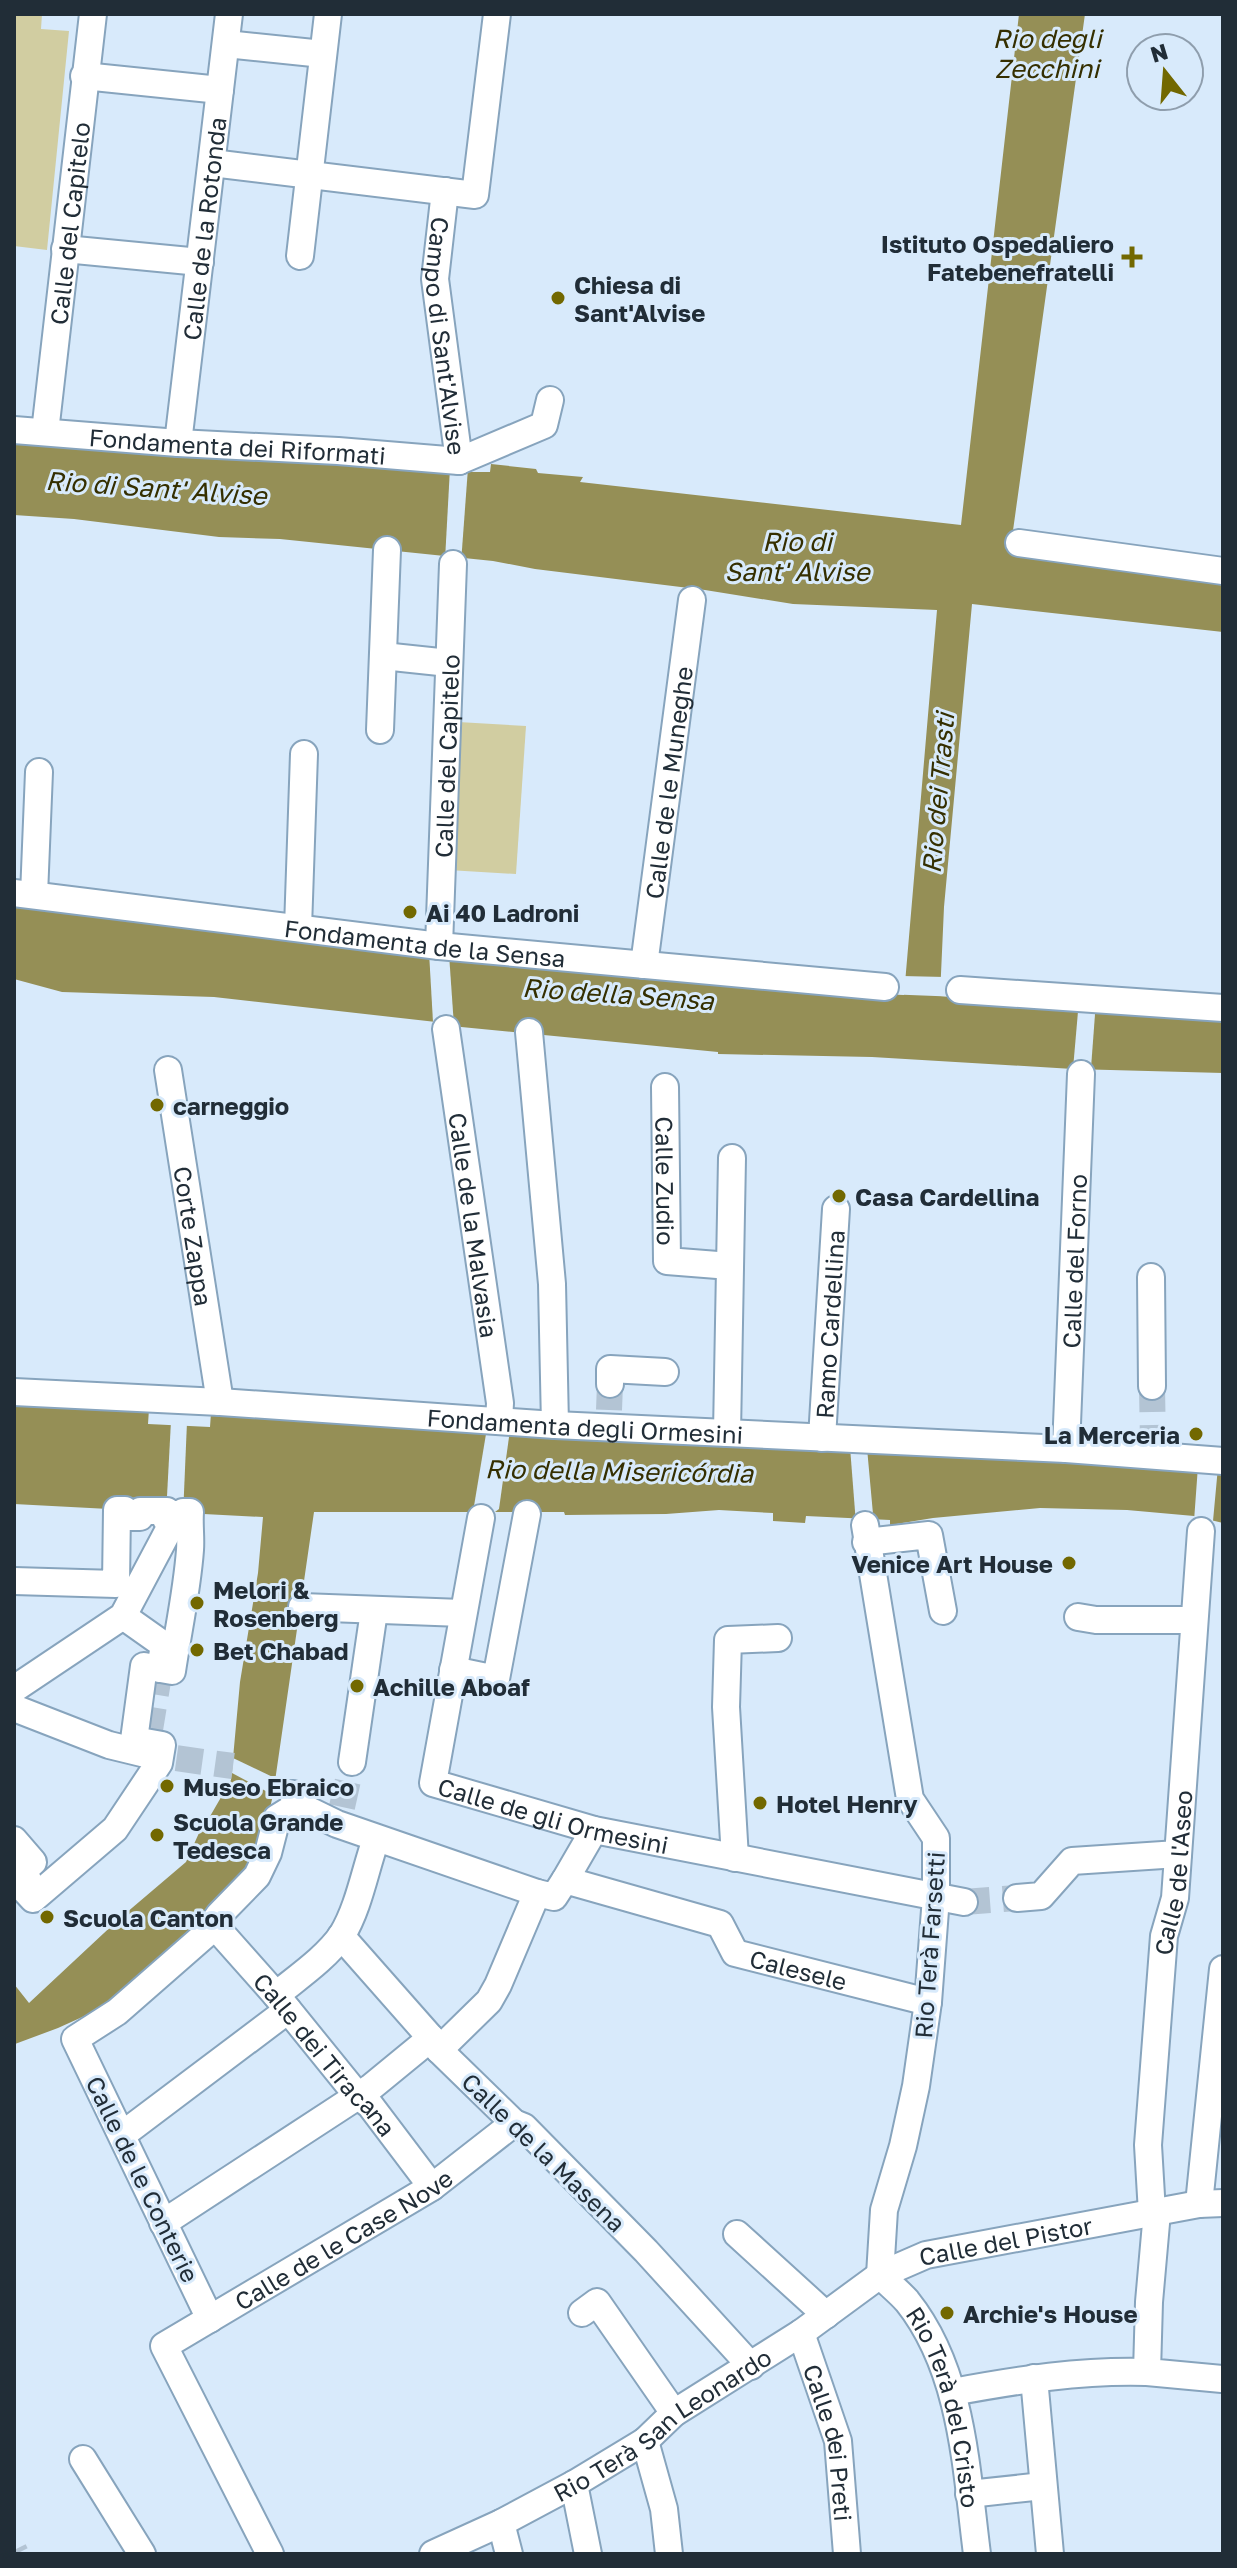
<svg xmlns="http://www.w3.org/2000/svg" width="1237" height="2568" viewBox="0 0 1237 2568" font-family="'Golos Text',sans-serif">
<style>
.green{fill:#d1cda1}
.water{fill:#958f56}
.pier{fill:#d8eafb}
.lines{fill:none;stroke-linecap:round;stroke-linejoin:round}
.street-tunnel{stroke:#b3c4d4;stroke-width:26;stroke-dasharray:26 13;stroke-linecap:butt}
.street-casing{stroke:#87a4bd;stroke-width:30}
.street{stroke:#fff;stroke-width:26}
.poi-dot{fill:#726800;stroke:#d8eafb;stroke-width:3}
.labels{text-anchor:middle;dominant-baseline:central;stroke-width:6;stroke-linejoin:round;paint-order:stroke}
.street-label{font-size:24px;fill:#212d37;stroke:#d8eafb}
.poi-label{font-size:24px;font-weight:bold;fill:#212d37;stroke:#d8eafb;text-anchor:start}
.water-label{font-size:26px;font-style:italic;fill:#352f00;stroke:#d8eafb}
</style>
<rect width="100%" height="100%" fill="#d8eafb"/>
<g class="green">
<polygon points="14,14 42,14 41,29 69,31 47,250 14,246"/>
<polygon points="458,722 526,726 516,874 448,870"/>
</g>
<g class="water">
<polygon points="1019,14 1085,14 1010,552 1223,582 1223,632 972,604 944,907 940,996 1223,1015 1223,1073 1073,1069 872,1057 718,1054 718,1052 451,1026 436,1022 214,997 62,992 14,979 14,904 904,995 937,610 793,604 705,590 535,569 493,561 280,539 219,537 74,519 14,515 14,444 450,472 490,472 491,464 536,469 538,473 583,477 580,482 961,525"/>
<polygon points="14,1403 149,1409 148,1424 210,1427 211,1413 1223,1472 1223,1523 1194,1516 1127,1510 1040,1508 933,1518 890,1525 890,1520 806,1516 805,1523 773,1521 773,1513 719,1510 666,1514 565,1515 564,1512 314,1512 273,1795 260,1851 250,1871 205,1917 111,2004 58,2028 15,2044 14,1984 29,2003 119,1919 186,1862 203,1824 205,1825 231,1780 240,1682 258,1573 263,1517 14,1504"/>
</g>
<g class="pier">
<polygon points="450,468 468,468 461,563 445,560"/>
<polygon points="429,952 449,954 454,1026 433,1022"/>
<polygon points="902,976 945,977 944,992 960,993 961,997 884,994 885,990 901,991"/>
<polygon points="1079,1000 1096,1001 1091,1068 1073,1069"/>
<polygon points="171,1421 187,1422 183,1516 166,1515"/>
<polygon points="487,1428 510,1430 499,1509 495,1512 473,1512"/>
<polygon points="850,1447 867,1448 874,1525 856,1524"/>
<polygon points="1198,1466 1218,1467 1213,1521 1210,1521 1209,1525 1194,1521"/>
<polygon points="233,1758 279,1780 277,1797 232,1773"/>
</g>
<g class="lines">
<g class="street-tunnel">
<polyline points="1152,1386 1153,1444"/>
<polyline points="609,1410 610,1384"/>
<polyline points="160,1669 146,1754 233,1766"/>
<polyline points="342,1807 352,1762"/>
<polyline points="964,1902 1017,1898"/>
<polyline points="14,2550 16,2554"/>
</g>
<defs>
<g id="street">
<polyline points="226,44 323,54"/>
<polyline points="84,76 220,90"/>
<polyline points="212,163 475,195 497,14"/>
<path id="s1" d="M445 191 435 279 459 461"/>
<polyline points="65,249 200,262"/>
<polyline points="300,256 328,14"/>
<path id="s2" d="M14 430 178 443 338 451 459 461 544 425 550 400"/>
<path id="s3" d="M45 432 93 14"/>
<path id="s4" d="M178 443 229 14"/>
<polyline points="1019,543 1223,571"/>
<polyline points="383,656 449,663"/>
<polyline points="380,730 387,550"/>
<path id="s5" d="M14 893 439 946 885 987"/>
<polyline points="34,895 39,772"/>
<polyline points="298,928 304,754"/>
<path id="s6" d="M439 946 453 564"/>
<path id="s7" d="M644 965 692 600"/>
<polyline points="960,990 1223,1008"/>
<path id="s8" d="M446 1029 500 1403 499 1421"/>
<polyline points="529,1032 552,1284 555,1425"/>
<path id="s9" d="M168 1070 220 1402"/>
<path id="s10" d="M665 1087 667 1261 730 1266"/>
<polyline points="1151,1277 1152,1386"/>
<polyline points="610,1384 610,1369 665,1372"/>
<path id="s11" d="M14 1392 220 1402 555 1425 1066 1449 1223 1461"/>
<polyline points="727,1433 732,1158"/>
<path id="s12" d="M822 1438 836 1209"/>
<path id="s13" d="M1066 1449 1081 1074"/>
<path id="s14" d="M481 1518 433 1783 594 1830 964 1902"/>
<polyline points="865,1525 910,1799 936,1838 936,1897 928,2002 916,2086 903,2146 884,2210 880,2275"/>
<polyline points="866,1542 929,1535 943,1611"/>
<path d="M14 1581 116 1584 117 1510H125V1517H140V1511H167L166 1519 183 1520V1512H190C189 1525 191 1538 190 1550 187 1591 178 1631 172 1671L144 1666 134 1740 162 1745 159 1763 115 1829 33 1899 21 1886 28 1880 21 1873 33 1862 14 1840"/>
<polyline points="302,1607 462,1613"/>
<polyline points="123,1616 164,1645 160,1669"/>
<polyline points="1078,1617 1096,1620 1194,1620"/>
<polyline points="453,1670 496,1679 527,1514"/>
<polyline points="14,1689 123,1616 174,1520"/>
<polyline points="14,1708 109,1745 146,1754"/>
<polyline points="352,1762 374,1611"/>
<path id="s15" d="M293 1794 298 1805 337 1824 537 1893 554 1897 565 1880 720 1924 735 1953 928 2002"/>
<polyline points="735,1858 726,1707 728,1640 778,1638"/>
<polyline points="565,1880 594,1830"/>
<polyline points="1017,1898 1041,1896 1072,1861 1178,1854"/>
<path id="s16" d="M213 1924 276 1995 357 2095 370 2105 432 2187"/>
<polyline points="341,1936 431,2038 439,2050 514,2123 524,2127 646,2251 751,2366"/>
<path d="M276 1995C298 1977 326 1958 342 1935 359 1907 365 1870 376 1839"/>
<polyline points="439,2050 489,2001 498,1985 537,1893"/>
<polyline points="122,2135 288,2010"/>
<polyline points="1199,2204 1223,1969"/>
<polyline points="1157,2212 1149,2302 1147,2372 1222,2379"/>
<path id="s17" d="M1152 2213 1148 2145 1164 1936 1175 1898 1201 1531"/>
<polyline points="163,2223 370,2088 431,2038"/>
<polyline points="737,2234 826,2315"/>
<path id="s18" d="M880 2275C889 2284 899 2292 907 2301 963 2371 966 2469 977 2554"/>
<polyline points="582,2313 597,2302 674,2413"/>
<polyline points="210,2319 75,2039 117,2012 205,1935 219,1915 257,1876 268,1853 277,1818 298,1805"/>
<path id="s19" d="M801 2333 838 2441 847 2554"/>
<polyline points="1034,2378 1050,2554"/>
<path d="M953 2392C1017 2380 1082 2370 1147 2372"/>
<polyline points="645,2441 664,2509 669,2554"/>
<polyline points="83,2459 142,2554"/>
<polyline points="574,2484 588,2554"/>
<polyline points="969,2494 1043,2486"/>
<polyline points="501,2523 509,2554"/>
<path id="s20" d="M270 2554 164 2346 432 2187 514 2123"/>
<path id="s21" d="M433 2554 501 2523 574 2484 645 2441 674 2413 801 2333 880 2275 926 2255 1199 2204 1223 2203"/>
</g>
</defs>
<use href="#street" class="street-casing"/>
<use href="#street" class="street"/>
</g>
<g class="poi-dot">
<path d="M1128 245h8v8h8v8h-8v8h-8v-8h-8v-8h8z"/>
<circle cx="558" cy="298" r="8"/>
<circle cx="410" cy="912" r="8"/>
<circle cx="157" cy="1105" r="8"/>
<circle cx="839" cy="1196" r="8"/>
<circle cx="1196" cy="1434" r="8"/>
<circle cx="1069" cy="1563" r="8"/>
<circle cx="197" cy="1603" r="8"/>
<circle cx="197" cy="1650" r="8"/>
<circle cx="357" cy="1686" r="8"/>
<circle cx="167" cy="1786" r="8"/>
<circle cx="760" cy="1803" r="8"/>
<circle cx="157" cy="1835" r="8"/>
<circle cx="47" cy="1917" r="8"/>
<circle cx="947" cy="2313" r="8"/>
</g>
<g class="labels">
<g class="street-label">
<text stroke="none"><textPath href="#s3" startOffset="210">Calle del Capitelo</textPath></text>
<text stroke="none"><textPath href="#s4" startOffset="216">Calle de la Rotonda</textPath></text>
<text stroke="none"><textPath href="#s1" startOffset="146">Campo di Sant'Alvise</textPath></text>
<text stroke="none"><textPath href="#s2" startOffset="224">Fondamenta dei Riformati</textPath></text>
<text stroke="none"><textPath href="#s6" startOffset="190">Calle del Capitelo</textPath></text>
<text stroke="none"><textPath href="#s7" startOffset="184">Calle de le Muneghe</textPath></text>
<text stroke="none"><textPath href="#s5" startOffset="414">Fondamenta de la Sensa</textPath></text>
<text stroke="none"><textPath href="#s10" startOffset="94">Calle Zudio</textPath></text>
<text stroke="none"><textPath href="#s8" startOffset="198">Calle de la Malvasia</textPath></text>
<text stroke="none"><textPath href="#s9" startOffset="168">Corte Zappa</textPath></text>
<text stroke="none"><textPath href="#s13" startOffset="188">Calle del Forno</textPath></text>
<text stroke="none"><textPath href="#s12" startOffset="114">Ramo Cardellina</textPath></text>
<text stroke="none"><textPath href="#s11" startOffset="572">Fondamenta degli Ormesini</textPath></text>
<text stroke="none"><textPath href="#s14" startOffset="394">Calle de gli Ormesini</textPath></text>
<text stroke="none"><textPath href="#s17" startOffset="342">Calle de l'Aseo</textPath></text>
<text transform="translate(929 1945) rotate(-86)">Rio Terà Farsetti</text>
<text stroke="none"><textPath href="#s15" startOffset="564">Calesele</textPath></text>
<text stroke="none"><textPath href="#s16" startOffset="172">Calle dei Tiracana</textPath></text>
<text transform="translate(544 2152) rotate(44)">Calle de la Masena</text>
<text transform="translate(143 2179) rotate(64)">Calle de le Conterie</text>
<text stroke="none"><textPath href="#s20" startOffset="442">Calle de le Case Nove</textPath></text>
<text stroke="none"><textPath href="#s21" startOffset="660">Calle del Pistor</textPath></text>
<text stroke="none"><textPath href="#s18" startOffset="152">Rio Terà del Cristo</textPath></text>
<text stroke="none"><textPath href="#s21" startOffset="264">Rio Terà San Leonardo</textPath></text>
<text stroke="none"><textPath href="#s19" startOffset="114">Calle dei Preti</textPath></text>
</g>
<g class="poi-label">
<text x="1114" y="243" text-anchor="end">Istituto Ospedaliero<tspan x="1114" dy="28">Fatebenefratelli</tspan></text>
<text x="574" y="284">Chiesa di<tspan x="574" dy="28">Sant'Alvise</tspan></text>
<text x="426" y="912">Ai 40 Ladroni</text>
<text x="173" y="1105">carneggio</text>
<text x="855" y="1196">Casa Cardellina</text>
<text x="1180" y="1434" text-anchor="end">La Merceria</text>
<text x="1053" y="1563" text-anchor="end">Venice Art House</text>
<text x="213" y="1589">Melori &amp;<tspan x="213" dy="28">Rosenberg</tspan></text>
<text x="213" y="1650">Bet Chabad</text>
<text x="373" y="1686">Achille Aboaf</text>
<text x="183" y="1786">Museo Ebraico</text>
<text x="776" y="1803">Hotel Henry</text>
<text x="173" y="1821">Scuola Grande<tspan x="173" dy="28">Tedesca</tspan></text>
<text x="63" y="1917">Scuola Canton</text>
<text x="963" y="2313">Archie's House</text>
</g>
<g class="water-label">
<text x="1047" y="38">Rio degli<tspan x="1047" dy="30">Zecchini</tspan></text>
<text transform="translate(156 488) rotate(4)">Rio di Sant' Alvise</text>
<text x="797" y="541">Rio di<tspan x="797" dy="30">Sant' Alvise</tspan></text>
<text transform="translate(938 793) rotate(-85)">Rio dei Trasti</text>
<text transform="translate(618 994) rotate(4)">Rio della Sensa</text>
<text transform="translate(619 1471) rotate(1)">Rio della Misericórdia</text>
</g>
</g>
<rect width="1237" height="2568" fill="none" stroke="#212d37" stroke-width="32"/>
<g transform="translate(1165 72) rotate(343)"><circle r="38" fill="#d8eafb" stroke="#8f9ead" stroke-width="2"/>
<path d="M0-6L14 30L0 20L-14 30Z" fill="#726800"/>
<text y="-12" font-size="22" font-weight="bold" text-anchor="middle" fill="#212d37">N</text>
</g>
</svg>
